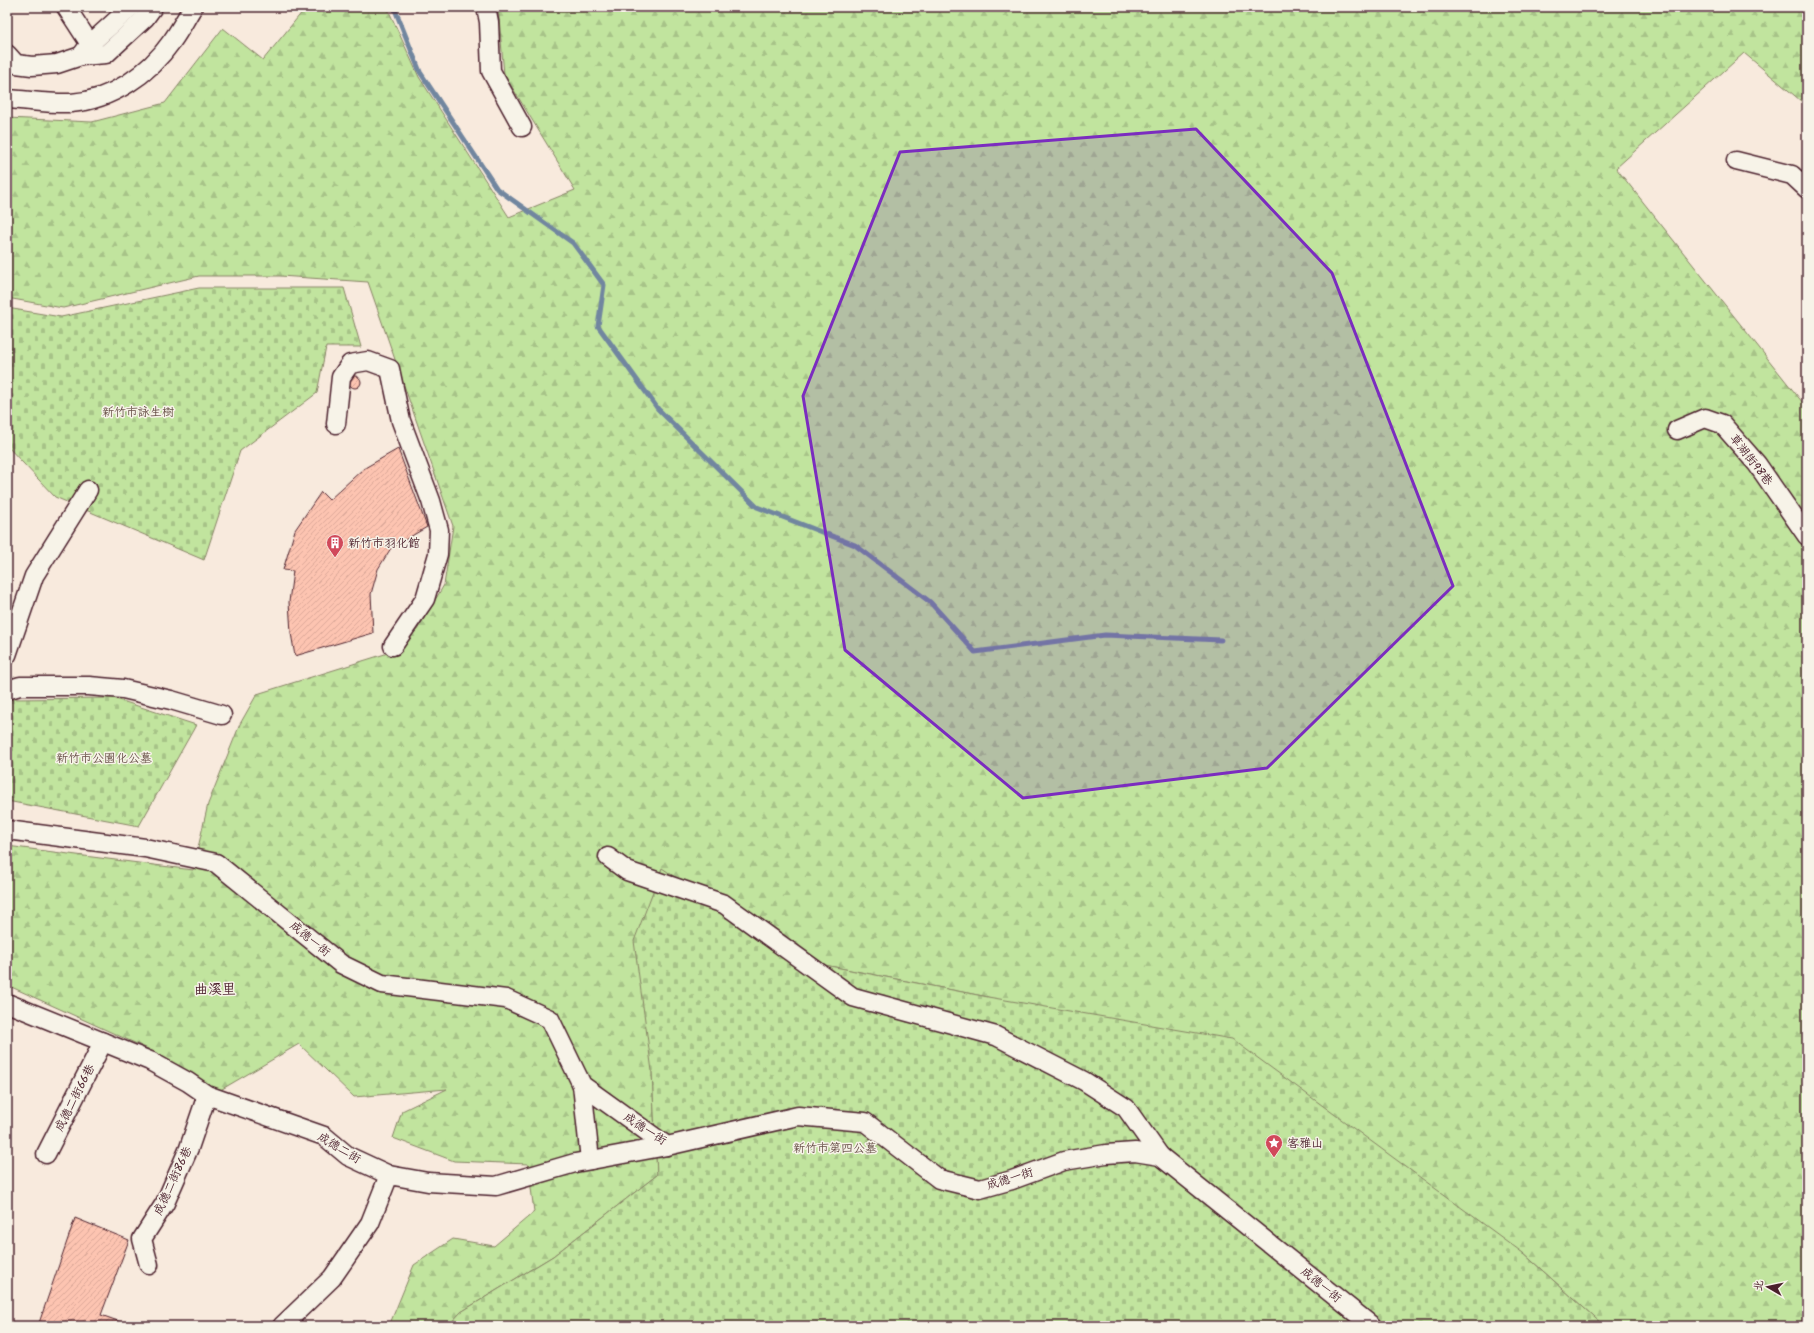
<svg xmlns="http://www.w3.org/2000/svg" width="1814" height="1333" viewBox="0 0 1814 1333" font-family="Kalam,'LXGW WenKai TC',sans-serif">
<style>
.forest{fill:url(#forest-firs);stroke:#868264}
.cemetery{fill:url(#cemetery-stones);stroke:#868264}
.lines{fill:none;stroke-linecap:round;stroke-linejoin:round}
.stream{stroke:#71869f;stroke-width:5}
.building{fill:url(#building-hatch);stroke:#4a1f2b}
.minor-casing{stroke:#4a1f2b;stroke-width:21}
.minor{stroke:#f7f3e8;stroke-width:18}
.marked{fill:#7b2cbf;fill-opacity:0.2;stroke:#7b2cbf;stroke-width:3;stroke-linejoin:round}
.labels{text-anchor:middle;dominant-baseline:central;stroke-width:3;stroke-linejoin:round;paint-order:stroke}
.park-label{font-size:12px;fill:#685048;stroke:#f7f3e8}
.street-label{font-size:12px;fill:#4a1f2b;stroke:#f7f3e8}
.poi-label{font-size:12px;fill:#4a1f2b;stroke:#f7f3e8;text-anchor:start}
.quarter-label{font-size:14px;fill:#4a1f2b;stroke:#f7f3e8}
</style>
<defs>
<pattern id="forest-firs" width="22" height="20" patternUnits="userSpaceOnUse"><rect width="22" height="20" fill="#c1e49e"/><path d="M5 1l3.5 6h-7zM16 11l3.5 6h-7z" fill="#a7c388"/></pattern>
<pattern id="cemetery-stones" width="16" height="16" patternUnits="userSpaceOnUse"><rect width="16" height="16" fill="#c1e49e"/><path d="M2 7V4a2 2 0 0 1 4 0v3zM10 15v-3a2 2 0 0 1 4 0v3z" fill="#a7c388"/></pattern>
<pattern id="building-hatch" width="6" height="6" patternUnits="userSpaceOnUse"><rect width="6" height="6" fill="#fdc4b1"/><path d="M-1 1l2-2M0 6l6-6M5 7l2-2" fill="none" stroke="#daa898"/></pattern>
</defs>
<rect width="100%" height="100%" fill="#f8eadd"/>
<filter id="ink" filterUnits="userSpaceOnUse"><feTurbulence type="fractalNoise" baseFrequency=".025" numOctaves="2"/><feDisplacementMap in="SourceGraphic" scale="8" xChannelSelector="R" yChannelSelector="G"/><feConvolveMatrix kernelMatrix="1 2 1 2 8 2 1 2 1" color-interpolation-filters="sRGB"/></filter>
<g filter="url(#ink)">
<polygon class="forest" points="303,7 387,7 419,77 509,217 575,190 504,74 498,7 1807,7 1807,106 1744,53 1616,168 1807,408 1807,1326 1604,1326 1523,1253 988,997 794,959 652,1071 657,1175 553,1256 461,1312 448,1326 389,1326 414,1265 453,1239 494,1246 534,1212 528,1164 454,1161 393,1138 402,1111 447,1089 354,1097 299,1044 217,1092 148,1049 7,985 7,846 193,870 208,804 240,724 257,694 385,654 417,630 444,585 453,526 368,282 280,276 199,276 63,308 7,298 7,118 92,122 165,103 223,28 263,60 303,11"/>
<g class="cemetery">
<polygon points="199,288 344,288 361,347 326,347 317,393 240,451 204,560 55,497 7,446 7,308 61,317"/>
<polygon points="113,698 196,725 139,826 7,801 7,699"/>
<polygon points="662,868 794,959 988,997 1232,1039 1523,1253 1604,1326 448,1326 461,1312 553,1256 657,1175 652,1071 634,941"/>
</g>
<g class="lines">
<polyline class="stream" points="394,7 420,72 497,189 573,243 604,285 598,326 658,409 757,507 855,545 930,602 975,652 1105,635 1221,640"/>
</g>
<g class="building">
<circle cx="355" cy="382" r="6"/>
<polygon points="398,449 427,527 391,548 378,569 371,594 373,633 295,656 291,633 289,602 293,571 283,570 295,530 321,492 329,500 363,469"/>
<polygon points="75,1218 129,1240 101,1315 132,1326 38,1326"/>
</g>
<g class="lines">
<defs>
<g id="minor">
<polyline points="66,7 90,44"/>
<polyline points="486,7 489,22 491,71 522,127"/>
<polyline points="7,54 16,64 32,66 57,64 81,56 106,54 145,18 153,7"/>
<polyline points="81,56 90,44 131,7"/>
<path d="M7 99C28 100 50 104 71 103 112 100 149 74 172 41 180 30 186 18 193 7"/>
<polyline points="1736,161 1792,175 1807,189"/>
<polyline points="336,424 341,377 350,364 368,361 390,369 401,421 431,501 439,530 438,554 425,599 393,646"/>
<polyline points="1677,430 1705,418 1722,424 1757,464 1807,536"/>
<polyline points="7,655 34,576 88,490"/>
<polyline points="7,690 20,686 89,686 123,689 171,700 222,715"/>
<polyline points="7,830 145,848 216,863 341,964 382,984 506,999 550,1019 582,1085 667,1146 798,1116 865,1122 939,1179 980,1189 1012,1180 1064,1161 1106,1154 1135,1152 1160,1156 1372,1326"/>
<polyline points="608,857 627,871 724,904 853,997 996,1036 1084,1081 1126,1108 1160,1156"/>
<polyline points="7,1003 150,1061 188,1082 207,1095 324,1136 348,1156 389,1175 428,1182 496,1186 575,1163 667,1146"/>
<polyline points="582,1085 590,1160"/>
<polyline points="46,1154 103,1042"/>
<polyline points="149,1265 142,1239 165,1203 189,1148 207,1095"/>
<polyline points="282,1326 332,1278 370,1223 389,1175"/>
</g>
</defs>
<use href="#minor" class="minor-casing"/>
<use href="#minor" class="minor"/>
</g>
</g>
<path class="marked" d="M1196 129 1332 273 1453 586 1267 768 1023 798 845 650 803 396 900 152Z"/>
<defs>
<symbol id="building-pin" viewBox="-11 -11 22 30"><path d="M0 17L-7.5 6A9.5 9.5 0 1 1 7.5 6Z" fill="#d1495b" stroke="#f7f3e8"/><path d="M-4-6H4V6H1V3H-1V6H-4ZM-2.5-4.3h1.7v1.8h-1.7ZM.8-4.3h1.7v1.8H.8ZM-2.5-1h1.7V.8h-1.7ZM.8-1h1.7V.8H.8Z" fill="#fff"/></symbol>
<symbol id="sight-pin" viewBox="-11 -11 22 30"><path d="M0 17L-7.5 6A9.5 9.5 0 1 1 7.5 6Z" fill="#d1495b" stroke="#f7f3e8"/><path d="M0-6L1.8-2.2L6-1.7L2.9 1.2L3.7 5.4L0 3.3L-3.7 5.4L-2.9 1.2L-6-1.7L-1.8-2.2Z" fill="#fff"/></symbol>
</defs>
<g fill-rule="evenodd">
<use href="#building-pin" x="325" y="533" width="20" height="27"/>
<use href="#sight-pin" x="1264" y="1133" width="20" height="27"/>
</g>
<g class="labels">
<g class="park-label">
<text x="138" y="412">新竹市詠生樹</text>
<text x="104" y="758">新竹市公園化公墓</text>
<text x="835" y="1148">新竹市第四公墓</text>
</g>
<g class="street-label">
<text transform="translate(1751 460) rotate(52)">草湖街98巷</text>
<text transform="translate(310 939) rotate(39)">成德一街</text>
<text transform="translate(75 1098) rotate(-63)">成德二街66巷</text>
<text transform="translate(645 1129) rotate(33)">成德一街</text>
<text transform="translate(339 1148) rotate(31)">成德二街</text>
<text transform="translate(1010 1179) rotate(-17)">成德一街</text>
<text transform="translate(173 1181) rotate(-65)">成德二街86巷</text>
<text transform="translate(1321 1285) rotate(39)">成德一街</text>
</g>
<g class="poi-label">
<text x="348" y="543">新竹市羽化館</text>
<text x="1287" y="1143">客雅山</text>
</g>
<g class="quarter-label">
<text x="215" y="990">曲溪里</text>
</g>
</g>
<rect width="1814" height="1333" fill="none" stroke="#f7f3e8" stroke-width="24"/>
<rect x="12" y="12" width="1790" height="1309" fill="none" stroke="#4a1f2b" stroke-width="1.5" filter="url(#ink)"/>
<g transform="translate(1768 1287) rotate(279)" stroke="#f7f3e8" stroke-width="3" paint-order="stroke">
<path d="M0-3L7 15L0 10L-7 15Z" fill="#4a1f2b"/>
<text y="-6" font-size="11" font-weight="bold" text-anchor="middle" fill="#4a1f2b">北</text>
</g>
</svg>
